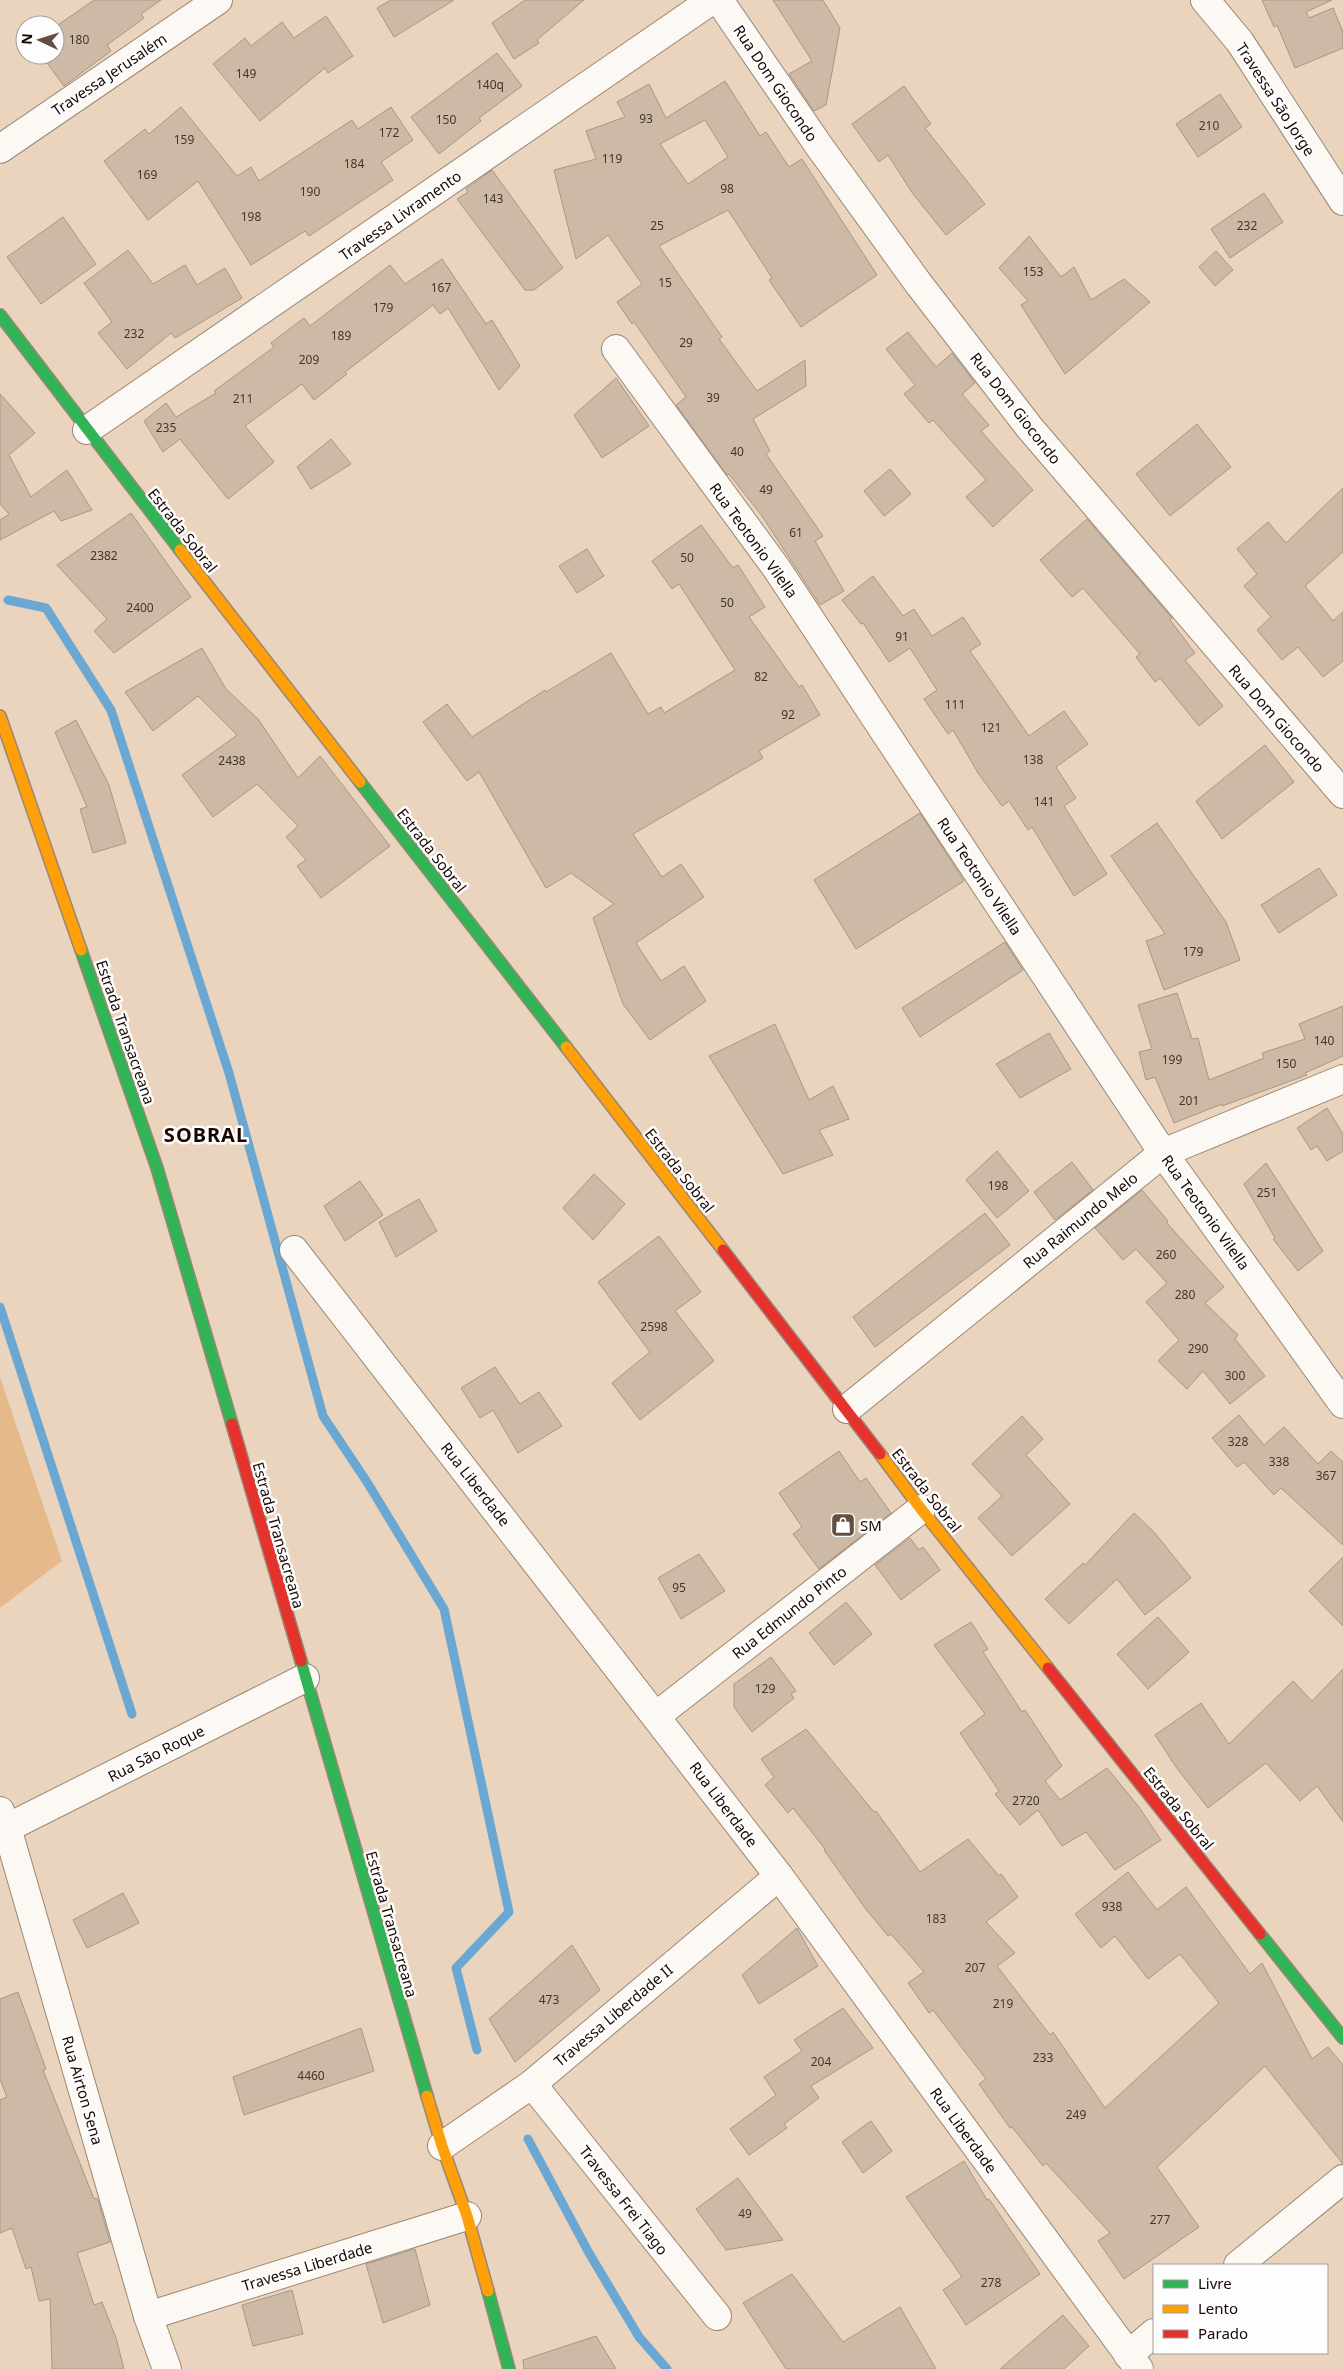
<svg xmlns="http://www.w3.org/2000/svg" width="1343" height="2369" viewBox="0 0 1343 2369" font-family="'Noto Sans',sans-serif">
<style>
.green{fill:#e6b98d}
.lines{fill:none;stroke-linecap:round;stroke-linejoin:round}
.stream{stroke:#6aa8d3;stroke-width:9}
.building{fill:#cdbaa6;stroke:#a99683;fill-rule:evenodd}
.street-casing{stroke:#9a8774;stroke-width:30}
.fast-casing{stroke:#9a8774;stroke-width:14}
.slow-casing{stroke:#9a8774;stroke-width:14}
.jam-casing{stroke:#9a8774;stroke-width:14}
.street{stroke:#fcf9f5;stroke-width:28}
.fast{stroke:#30b455;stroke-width:11}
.slow{stroke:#ff9f0a;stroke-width:11}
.jam{stroke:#e5322d;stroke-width:11}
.labels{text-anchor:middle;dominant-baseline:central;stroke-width:5;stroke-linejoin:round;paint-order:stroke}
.number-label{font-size:12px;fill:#45342a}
.street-label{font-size:15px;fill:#180700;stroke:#fdfdfd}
.poi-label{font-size:15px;fill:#180700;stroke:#fdfdfd;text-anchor:start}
.district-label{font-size:20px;font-weight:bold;letter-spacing:1px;fill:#180700;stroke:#fdfdfd}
</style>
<rect width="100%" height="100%" fill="#ebd4be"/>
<polygon class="green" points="0,1377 62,1561 0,1608"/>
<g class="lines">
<g class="stream">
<polyline points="8,600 46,608 111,710 229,1073 323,1416 367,1482 444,1609 509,1912 456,1968 477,2050"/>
<polyline points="0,1307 132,1714"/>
<polyline points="528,2139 589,2253 639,2337 667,2369"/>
</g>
</g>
<g class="building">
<polygon points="94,0 161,0 141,14 144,18 107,45 111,51 64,86 41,55 55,55 55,27"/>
<polygon points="391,0 454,0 394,37 377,8"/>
<polygon points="525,0 584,0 537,40 539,43 514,59 492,23"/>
<polygon points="773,0 823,0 840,28 826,105 814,111 789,74 812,61"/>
<polygon points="1262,0 1332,0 1306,12 1309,18 1333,8 1343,32 1343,48 1295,68 1277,25 1274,27"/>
<polygon points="326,16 353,56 328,73 325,68 260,121 213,64 245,38 251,46 282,22 294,38"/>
<polygon points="497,53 522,86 479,118 481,121 439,154 411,117"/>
<path d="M725 81 760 136 766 132 789 167 802 159 877 275 801 327 769 280 772 278 728 210 659 246 722 337 719 339 757 391 805 360 806 386 753 419 770 451 766 454 823 536 815 541 844 591 820 605 762 516 729 474 727 475 676 405 686 397 634 322 632 324 617 302 642 284 608 235 576 259 554 170 596 159 586 131 625 117 617 102 649 84 666 118ZM705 120 728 157 688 184 660 144Z"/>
<polygon points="904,86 931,124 925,128 985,204 946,235 913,194 888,155 879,162 852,124"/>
<polygon points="1220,94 1242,127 1198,157 1176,124"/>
<polygon points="181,107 237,176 251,167 259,181 352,120 358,129 391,107 413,140 381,162 393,180 309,236 305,231 251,265 198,181 148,220 104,161 145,129 149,134"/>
<polygon points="492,170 563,268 534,290 525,290 457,199 468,192 466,189"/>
<polygon points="1264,193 1283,222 1230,258 1211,229"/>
<polygon points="63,217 96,264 41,304 7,257"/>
<polygon points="1029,236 1061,277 1074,267 1091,300 1124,279 1150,302 1065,374 1021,305 1028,301 999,268"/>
<polygon points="128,250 153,284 185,265 197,285 225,268 242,298 175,338 171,333 127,369 98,333 112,322 84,283"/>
<polygon points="1216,251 1233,270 1215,286 1199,267"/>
<polygon points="442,259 486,324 492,320 520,366 499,390 448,308 440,314 433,305 345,372 347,374 314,400 302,384 245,426 274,462 228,499 180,439 163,452 144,421 166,403 176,417 216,393 214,391 274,347 271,343 304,318 310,326 390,265 405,284"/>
<polygon points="908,332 936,367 952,353 975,383 962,394 989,425 981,431 1033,490 993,527 966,497 986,480 933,420 929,423 904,394 915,385 886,349"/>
<polygon points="616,378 649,426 602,458 574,415"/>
<polygon points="0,394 35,433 9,455 31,497 67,470 92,510 61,521 54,511 0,540 0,520 9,514 0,504"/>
<polygon points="1197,424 1231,467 1170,516 1136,474"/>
<polygon points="331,439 351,464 311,489 297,467"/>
<polygon points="890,469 911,494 884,516 864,491"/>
<polygon points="1343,488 1343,552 1305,586 1333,621 1343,612 1343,661 1323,677 1298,647 1282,660 1257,630 1271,617 1244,586 1257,574 1237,549 1268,522 1286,543"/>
<polygon points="131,513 191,597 114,653 94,631 107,619 57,565"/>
<polygon points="1087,519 1172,618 1170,620 1195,653 1185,660 1223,706 1199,726 1160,678 1155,682 1136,657 1140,654 1083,588 1072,597 1040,560"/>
<polygon points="701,525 733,568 738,565 765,607 749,617 799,687 802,685 820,715 759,751 763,758 633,834 662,877 681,864 704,897 636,943 661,981 684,966 706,1001 650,1040 623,1004 593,918 614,904 571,873 546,888 479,772 467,781 423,722 447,704 472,737 545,690 546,692 611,653 648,714 661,707 664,713 735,670 679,584 672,589 652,561"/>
<polygon points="587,549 604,576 577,593 559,566"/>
<polygon points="873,576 903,616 914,609 932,636 963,617 981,644 970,651 1029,736 1064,711 1088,744 1056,767 1076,798 1064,806 1107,874 1074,896 1032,827 1028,830 1009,801 1002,806 978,773 953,730 948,734 924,699 937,690 910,648 889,662 863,623 861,624 842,600"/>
<polygon points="202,648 226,689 258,719 298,778 320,756 390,846 321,898 297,866 306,860 286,837 298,826 257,784 213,817 182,775 237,735 198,696 153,731 125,692"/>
<polygon points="76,720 109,785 126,843 93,853 80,809 87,807 55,732"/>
<polygon points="1265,745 1294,782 1222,839 1196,801"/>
<polygon points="920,813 964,881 856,949 814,880"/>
<polygon points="1157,823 1226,922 1240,960 1164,990 1146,941 1165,934 1111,856"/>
<polygon points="1319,868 1337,895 1279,933 1261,905"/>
<polygon points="1005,942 1023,970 920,1037 902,1008"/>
<polygon points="1177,993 1192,1039 1198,1038 1209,1080 1264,1058 1262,1053 1305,1039 1299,1024 1343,1006 1343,1056 1305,1073 1307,1075 1222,1106 1222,1104 1174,1123 1155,1077 1146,1080 1139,1052 1152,1049 1138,1005"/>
<polygon points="775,1024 809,1100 833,1086 849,1119 819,1130 833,1155 783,1174 709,1056"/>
<polygon points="1049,1033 1071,1069 1020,1098 996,1064"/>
<polygon points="1327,1108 1343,1134 1343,1151 1327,1161 1317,1146 1311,1150 1297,1128"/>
<polygon points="997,1151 1029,1191 997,1218 966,1180"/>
<polygon points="1072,1162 1093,1190 1055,1220 1034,1192"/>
<polygon points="1266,1163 1323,1251 1298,1271 1273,1239 1275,1238 1244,1184"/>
<polygon points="594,1174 625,1204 593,1240 563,1208"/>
<polygon points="360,1181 383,1215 345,1241 324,1206"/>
<polygon points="1142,1190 1168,1221 1167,1223 1224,1287 1205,1303 1238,1335 1235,1339 1265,1376 1230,1404 1203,1371 1187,1389 1158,1361 1179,1340 1146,1302 1167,1283 1136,1249 1123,1260 1095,1228"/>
<polygon points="419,1199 437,1231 396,1257 379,1222"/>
<polygon points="985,1213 1010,1245 875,1347 853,1317"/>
<polygon points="659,1236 701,1292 675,1311 714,1361 640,1420 612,1383 650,1352 598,1282"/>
<polygon points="495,1367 520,1404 539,1392 562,1426 518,1453 493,1410 480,1418 461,1388"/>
<polygon points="1239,1415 1264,1445 1284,1427 1318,1464 1331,1451 1343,1462 1343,1545 1281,1488 1274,1495 1244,1462 1237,1467 1212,1438"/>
<polygon points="1022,1416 1043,1439 1026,1455 1070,1504 1012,1556 978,1518 1002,1496 972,1464"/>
<polygon points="839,1451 860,1482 866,1478 891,1513 819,1569 793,1534 802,1527 779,1493"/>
<polygon points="1134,1513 1154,1532 1191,1578 1145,1615 1117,1579 1069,1624 1045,1599 1083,1563 1085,1565"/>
<polygon points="910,1538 919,1550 923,1547 940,1570 901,1600 875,1565"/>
<polygon points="699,1554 725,1591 681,1619 658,1578"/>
<polygon points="1343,1557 1343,1626 1309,1591"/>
<polygon points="846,1602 872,1634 834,1665 809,1633"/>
<polygon points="1158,1617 1189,1652 1148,1689 1117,1654"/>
<polygon points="971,1622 988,1649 983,1652 1022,1712 1025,1710 1062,1766 1045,1781 1060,1800 1107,1768 1139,1807 1161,1840 1115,1870 1086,1832 1062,1846 1038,1810 1020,1825 995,1794 999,1791 960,1733 985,1714 934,1645"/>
<polygon points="771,1657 796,1691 791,1694 794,1698 752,1732 734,1707 734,1684"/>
<polygon points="1343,1669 1343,1822 1317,1786 1300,1801 1266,1763 1208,1808 1176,1767 1155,1735 1201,1703 1229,1744 1293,1681 1312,1701"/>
<polygon points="806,1729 874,1812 876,1811 920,1872 968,1839 999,1876 1001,1874 1018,1897 986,1922 1015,1953 997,1966 1050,2035 1053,2032 1105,2108 1219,2003 1180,1954 1148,1979 1115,1936 1101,1948 1075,1914 1128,1872 1157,1910 1186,1887 1250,1974 1262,1963 1312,2059 1328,2047 1343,2065 1343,2164 1265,2066 1157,2167 1199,2227 1124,2279 1098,2241 1110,2233 1046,2163 1043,2166 1012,2127 1010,2128 979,2084 986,2079 933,2010 929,2013 908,1983 924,1972 891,1934 888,1936 865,1908 824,1850 825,1849 793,1808 788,1813 765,1785 774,1777 761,1759"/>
<polygon points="123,1893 139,1923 87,1948 73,1920"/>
<polygon points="797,1928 818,1966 759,2004 742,1975"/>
<polygon points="572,1945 600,1990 515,2062 489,2019"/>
<polygon points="18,1992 46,2069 43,2070 94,2199 97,2198 98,2200 110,2242 77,2253 94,2305 102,2302 116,2338 124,2369 52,2369 50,2299 39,2301 31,2267 26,2269 12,2228 0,2233 0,2100 7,2097 0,2079 0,1999"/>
<polygon points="843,2008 873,2048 811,2086 819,2098 784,2124 787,2128 749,2155 730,2129 776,2095 764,2077 802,2051 794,2040"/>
<polygon points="361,2028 374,2071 244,2115 233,2077"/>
<polygon points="871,2121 892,2151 863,2173 842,2142"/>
<polygon points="964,2161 987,2200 989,2199 1040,2274 966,2325 943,2290 962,2277 906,2197"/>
<polygon points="738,2178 783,2240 726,2250 696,2209"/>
<polygon points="415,2249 430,2305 383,2323 366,2264"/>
<polygon points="792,2274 843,2342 900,2307 936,2369 786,2369 743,2303"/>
<polygon points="292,2290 303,2334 253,2346 242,2305"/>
<polygon points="1063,2315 1089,2346 1064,2369 1000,2369"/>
<polygon points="596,2336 616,2369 524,2369 523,2360"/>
</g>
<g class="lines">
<defs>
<g id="street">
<polyline points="719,0 819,146 918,283 1029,427 1343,794"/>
<polyline points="1205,0 1240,42 1343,201"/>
<polyline points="0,149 218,0"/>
<polyline points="616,349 777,569 1163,1153 1343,1404"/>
<polyline points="87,430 712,0"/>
<polyline points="294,1250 779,1876 1139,2369"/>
<polyline points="847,1409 1163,1153 1343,1079"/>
<polyline points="656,1716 921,1509"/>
<polyline points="0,1811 7,1828 148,2316 167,2369"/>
<polyline points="7,1828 305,1678"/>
<polyline points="532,2084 717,2316"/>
<polyline points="442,2146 532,2084 779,1876"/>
<polyline points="1238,2265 1343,2179"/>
<polyline points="148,2316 467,2216"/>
<polyline points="1128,2355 1154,2333"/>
</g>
<g id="fast">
<polyline points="0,315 180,550"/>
<polyline points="360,782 566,1047"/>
<polyline points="81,950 157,1168 232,1424"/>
<polyline points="301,1661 427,2096"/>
<polyline points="1260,1934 1343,2038"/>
<polyline points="488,2291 509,2369"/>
</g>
<g id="slow">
<polyline points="180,550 360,782"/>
<polyline points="0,716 81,950"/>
<polyline points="566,1047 723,1250"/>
<polyline points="880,1454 921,1509 1048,1668"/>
<polyline points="427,2096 442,2146 467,2216 488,2291"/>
</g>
<g id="jam">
<polyline points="723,1250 880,1454"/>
<polyline points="232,1424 301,1661"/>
<polyline points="1048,1668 1260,1934"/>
</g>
</defs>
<use href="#street" class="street-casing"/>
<use href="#fast" class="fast-casing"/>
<use href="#slow" class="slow-casing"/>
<use href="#jam" class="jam-casing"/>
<use href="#street" class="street"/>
<use href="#fast" class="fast"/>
<use href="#slow" class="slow"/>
<use href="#jam" class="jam"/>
</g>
<defs>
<symbol id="shop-square" viewBox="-11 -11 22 22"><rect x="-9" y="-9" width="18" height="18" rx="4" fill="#624f42" stroke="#fdfdfd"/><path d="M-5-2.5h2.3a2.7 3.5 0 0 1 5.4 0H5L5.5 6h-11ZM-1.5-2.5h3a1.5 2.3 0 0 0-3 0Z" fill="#fff"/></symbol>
</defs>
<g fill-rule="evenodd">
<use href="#shop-square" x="829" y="1511" width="28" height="28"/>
</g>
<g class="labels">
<g class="number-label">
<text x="79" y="39">180</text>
<text x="246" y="73">149</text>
<text x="490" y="84">140q</text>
<text x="646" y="118">93</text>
<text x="446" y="119">150</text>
<text x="1209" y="125">210</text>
<text x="389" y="132">172</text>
<text x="184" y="139">159</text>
<text x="612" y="158">119</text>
<text x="354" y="163">184</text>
<text x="147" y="174">169</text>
<text x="727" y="188">98</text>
<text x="310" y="191">190</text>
<text x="493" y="198">143</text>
<text x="251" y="216">198</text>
<text x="657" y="225">25</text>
<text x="1247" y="225">232</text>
<text x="1033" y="271">153</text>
<text x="665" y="282">15</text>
<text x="441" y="287">167</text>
<text x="383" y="307">179</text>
<text x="134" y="333">232</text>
<text x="341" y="335">189</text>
<text x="686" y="342">29</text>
<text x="309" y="359">209</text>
<text x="713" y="397">39</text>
<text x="243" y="398">211</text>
<text x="166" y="427">235</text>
<text x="737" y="451">40</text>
<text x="766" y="489">49</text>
<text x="796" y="532">61</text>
<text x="104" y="555">2382</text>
<text x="687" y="557">50</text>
<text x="727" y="602">50</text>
<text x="140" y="607">2400</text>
<text x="902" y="636">91</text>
<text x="761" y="676">82</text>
<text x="955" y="704">111</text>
<text x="788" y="714">92</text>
<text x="991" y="727">121</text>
<text x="1033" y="759">138</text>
<text x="232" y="760">2438</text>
<text x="1044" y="801">141</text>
<text x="1193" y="951">179</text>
<text x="1324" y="1040">140</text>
<text x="1172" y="1059">199</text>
<text x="1286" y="1063">150</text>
<text x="1189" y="1100">201</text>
<text x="998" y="1185">198</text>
<text x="1267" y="1192">251</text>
<text x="1166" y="1254">260</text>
<text x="1185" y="1294">280</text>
<text x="654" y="1326">2598</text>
<text x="1198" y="1348">290</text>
<text x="1235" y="1375">300</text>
<text x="1238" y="1441">328</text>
<text x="1279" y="1461">338</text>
<text x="1326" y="1475">367</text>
<text x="679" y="1587">95</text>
<text x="765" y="1688">129</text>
<text x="1026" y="1800">2720</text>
<text x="1112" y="1906">938</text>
<text x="936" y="1918">183</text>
<text x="975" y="1967">207</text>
<text x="549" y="1999">473</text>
<text x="1003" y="2003">219</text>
<text x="1043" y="2057">233</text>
<text x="821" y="2061">204</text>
<text x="311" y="2075">4460</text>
<text x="1076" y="2114">249</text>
<text x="745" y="2213">49</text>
<text x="1160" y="2219">277</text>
<text x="991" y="2282">278</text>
</g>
<g class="street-label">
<text transform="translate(109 74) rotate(-34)">Travessa Jerusalém</text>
<text transform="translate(776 83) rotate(56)">Rua Dom Giocondo</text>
<text transform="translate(1276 99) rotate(57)">Travessa São Jorge</text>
<text transform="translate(400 215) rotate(-35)">Travessa Livramento</text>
<text transform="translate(1016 408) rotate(52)">Rua Dom Giocondo</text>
<text transform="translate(183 530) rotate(52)">Estrada Sobral</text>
<text transform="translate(754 540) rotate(54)">Rua Teotonio Vilella</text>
<text transform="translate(1277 718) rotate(49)">Rua Dom Giocondo</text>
<text transform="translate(432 850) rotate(52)">Estrada Sobral</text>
<text transform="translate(980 876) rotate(56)">Rua Teotonio Vilella</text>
<text transform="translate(126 1032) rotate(71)">Estrada Transacreana</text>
<text transform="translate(680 1170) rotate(52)">Estrada Sobral</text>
<text transform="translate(1206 1212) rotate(54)">Rua Teotonio Vilella</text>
<text transform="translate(1080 1220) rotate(-39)">Rua Raimundo Melo</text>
<text transform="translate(476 1484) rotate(52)">Rua Liberdade</text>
<text transform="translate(927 1490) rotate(52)">Estrada Sobral</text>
<text transform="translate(279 1535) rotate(74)">Estrada Transacreana</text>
<text transform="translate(789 1612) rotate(-38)">Rua Edmundo Pinto</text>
<text transform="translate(156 1753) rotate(-27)">Rua São Roque</text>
<text transform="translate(724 1804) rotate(53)">Rua Liberdade</text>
<text transform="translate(1179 1808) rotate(51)">Estrada Sobral</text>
<text transform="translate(392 1924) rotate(74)">Estrada Transacreana</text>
<text transform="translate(613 2015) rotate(-40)">Travessa Liberdade II</text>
<text transform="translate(83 2090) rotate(74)">Rua Airton Sena</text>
<text transform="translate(964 2130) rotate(54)">Rua Liberdade</text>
<text transform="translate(624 2200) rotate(52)">Travessa Frei Tiago</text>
<text transform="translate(307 2266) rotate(-17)">Travessa Liberdade</text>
</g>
<g class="poi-label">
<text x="860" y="1525">SM</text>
</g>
<g class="district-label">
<text x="206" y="1134">SOBRAL</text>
</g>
</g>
<rect x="1153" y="2264" width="175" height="90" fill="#fdfdfd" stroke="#a19b98"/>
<rect x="1163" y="2280" width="25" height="8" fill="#30b455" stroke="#a19b98"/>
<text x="1198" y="2289" font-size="15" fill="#180700">Livre</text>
<rect x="1163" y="2305" width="25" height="8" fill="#ff9f0a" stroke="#a19b98"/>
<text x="1198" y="2314" font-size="15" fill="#180700">Lento</text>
<rect x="1163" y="2330" width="25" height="8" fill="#e5322d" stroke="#a19b98"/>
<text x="1198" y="2339" font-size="15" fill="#180700">Parado</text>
<g transform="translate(40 40) rotate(274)"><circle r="24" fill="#fdfdfd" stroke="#a19b98"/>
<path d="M0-4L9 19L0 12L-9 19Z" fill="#624f42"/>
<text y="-8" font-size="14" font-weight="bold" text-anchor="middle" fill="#180700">N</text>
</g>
</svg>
